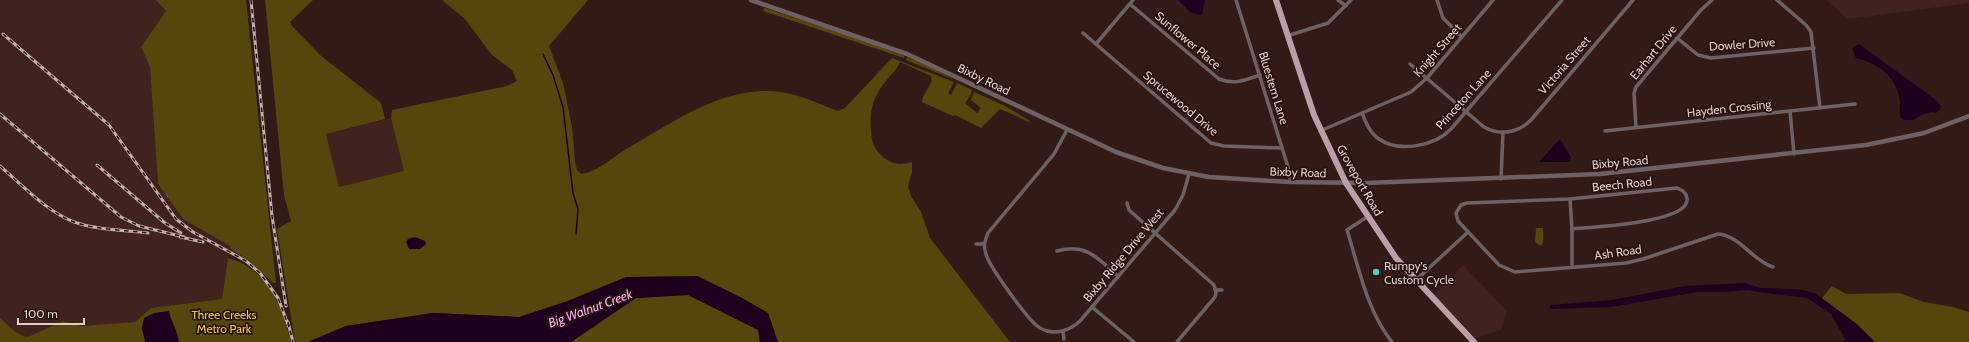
<svg xmlns="http://www.w3.org/2000/svg" width="1969" height="342" viewBox="0 0 1969 342" font-family="Cabin,sans-serif">
<style>
.built{fill:#40221e}
.green{fill:#55470c}
.water{fill:#1c001d}
.lines{fill:none;stroke-linecap:round;stroke-linejoin:round}
.stream{stroke:#1c001d;stroke-width:1.5}
.minor{stroke:#6d6164;stroke-width:3.5}
.tertiary{stroke:#6d6164;stroke-width:4.5}
.primary{stroke:#b99fa7;stroke-width:6}
.rail-casing{stroke:#c0afac;stroke-width:3}
.rail{stroke:#28120e;stroke-width:1.5;stroke-dasharray:4.5;stroke-linecap:butt}
.poi-dot{fill:#55cec6;stroke:#28120e;stroke-width:1.5}
.labels{text-anchor:middle;dominant-baseline:central;stroke-width:3.5;stroke-linejoin:round;paint-order:stroke}
.street-label{font-size:12px;fill:#dececb;stroke:#28120e}
.poi-label{font-size:12px;fill:#dececb;stroke:#28120e;text-anchor:start}
.park-label{font-size:12px;fill:#ebc631;stroke:#28120e}
.water-label{font-size:13px;font-style:italic;fill:#f6acf6;stroke:#28120e}
</style>
<rect width="100%" height="100%" fill="#321b17"/>
<g class="built">
<polygon points="0,0 156,0 166,11 141,47 150,67 158,184 183,219 230,246 222,299 151,308 135,322 81,326 63,321 20,342 0,325"/>
<polygon points="1826,0 1969,0 1969,3 1848,19"/>
<polygon points="391,118 404,171 339,187 326,134"/>
<polygon points="1463,265 1507,311 1501,330 1476,338 1434,295"/>
</g>
<g class="green">
<polygon points="156,0 246,0 276,283 273,283 248,260 230,249 230,246 183,219 158,184 150,67 141,47 166,11"/>
<path d="M265 0H313L290 22 292 26 320 55 381 103 385 119 326 134 339 187 404 171 391 118 392 110 507 86 517 81 512 70 492 55 465 19 442 0H588L549 46 563 83 572 127 575 161 577 170 581 174C600 171 612 157 628 148 679 119 734 78 795 95 810 99 824 106 838 111L845 108 892 58 954 82 948 93 951 95 957 83 972 90 970 96 965 103 977 113 981 108 971 100 974 92 1005 106 1030 121 1029 122 1000 109 981 128 955 115 953 116 922 102 923 97 932 81 931 76 900 62C897 69 891 75 886 81 873 96 869 112 871 130 871 139 874 149 881 155 890 164 900 166 912 162V172L908 186 911 196 921 212 930 238 1010 342H778L768 313 742 298 697 276 565 302 519 317 433 313 346 326 308 342H295L277 229 291 221 284 195Z"/>
<polygon points="765,8 867,42 904,56 904,58 763,11"/>
<polygon points="907,57 937,70 955,80 906,60"/>
<polygon points="1536,228 1543,228 1543,242 1541,246 1535,242"/>
<path d="M228 258C267 268 283 306 291 342H0V318C8 325 17 336 28 337L63 321 81 326 135 322 151 308 222 299Z"/>
<polygon points="1832,286 1846,294 1899,293 1924,302 1953,307 1969,312 1969,342 1871,342 1820,300"/>
<polygon points="688,295 758,330 760,342 571,342 636,298"/>
</g>
<g class="water">
<polygon points="1178,0 1205,0 1202,14 1200,15 1191,13"/>
<path d="M1859 44 1936 100 1941 106 1940 110 1936 113C1926 111 1921 116 1913 120H1904L1900 117C1899 112 1900 106 1900 101 1896 76 1879 64 1856 58L1852 48Z"/>
<polygon points="1560,139 1571,157 1570,162 1539,162"/>
<polygon points="415,237 425,241 426,244 420,249 409,249 406,242 408,239"/>
<polygon points="697,276 742,298 768,313 778,342 760,342 758,330 688,295 636,298 571,342 308,342 346,326 433,313 519,317 565,302 626,277"/>
<polygon points="1745,283 1760,288 1798,289 1815,293 1857,324 1875,342 1844,342 1845,339 1831,314 1807,298 1758,292 1748,290 1725,292 1698,292 1611,307 1550,309 1550,305 1612,300 1685,286"/>
<path d="M169 311C171 322 177 329 179 342H145L142 328 144 318 154 313Z"/>
</g>
<g class="lines">
<polyline class="stream" points="543,54 553,75 563,107 573,193 578,209 576,234"/>
<g class="minor">
<polyline points="1236,0 1288,167 1291,182"/>
<polyline points="1338,0 1346,6"/>
<polyline points="1437,0 1443,18 1462,37"/>
<polyline points="1777,0 1806,25 1811,32 1820,108"/>
<path d="M1130 4 1219 79C1235 85 1245 80 1260 75"/>
<polyline points="1083,33 1211,143 1224,146 1282,148"/>
<polyline points="1287,36 1328,23 1351,0"/>
<polyline points="1677,38 1698,55 1711,58 1814,48"/>
<polyline points="1096,44 1133,0"/>
<path d="M1410 64 1484 127C1500 136 1518 133 1531 120L1633 0"/>
<polyline points="1790,111 1794,154"/>
<path d="M1362 113C1366 123 1370 133 1379 139 1399 153 1435 146 1451 129L1562 0"/>
<polyline points="1636,127 1634,93 1636,87 1701,10 1712,0"/>
<path d="M1067 130 1054 154 988 233C985 240 983 246 986 254 989 266 1029 322 1040 328 1054 336 1069 331 1080 321L1175 210 1183 195 1189 174"/>
<polyline points="1320,131 1411,92 1427,78 1493,0"/>
<polyline points="1605,131 1855,104"/>
<polyline points="1501,179 1503,132"/>
<polyline points="1570,199 1572,229 1572,267"/>
<polyline points="1127,203 1129,210 1214,285 1216,293 1215,297 1177,342"/>
<path d="M1367 217 1347 230C1359 268 1367 311 1392 342"/>
<path d="M1572 229C1590 227 1692 223 1687 198 1686 192 1682 190 1677 188L1570 199 1467 203 1461 205 1456 213 1458 221 1499 265 1515 272 1626 263 1643 259 1718 234C1739 235 1753 261 1773 267"/>
<polyline points="976,244 984,244"/>
<path d="M1057 251C1087 243 1097 258 1118 276"/>
<polyline points="1416,280 1468,232"/>
<polyline points="1216,290 1222,290"/>
<polyline points="1092,307 1134,342"/>
<polyline points="1063,331 1064,339"/>
</g>
<polyline class="tertiary" points="751,0 907,54 1116,152 1163,168 1209,177 1289,182 1366,183 1600,174 1866,145 1924,133 1969,116"/>
<polyline class="primary" points="1276,0 1314,115 1346,183 1396,258 1474,342"/>
<defs>
<g id="rail">
<polyline points="251,0 272,216 286,306"/>
<polyline points="3,34 109,125 176,219 193,232 246,261 260,273 278,298 289,327"/>
<polyline points="0,114 121,217 139,226 184,237"/>
<polyline points="97,165 165,223 181,233"/>
<path d="M0 166C23 186 46 211 74 222 97 230 124 230 148 233"/>
<polyline points="180,237 203,242"/>
<polyline points="288,322 293,342"/>
</g>
</defs>
<use href="#rail" class="rail-casing"/>
<use href="#rail" class="rail"/>
</g>
<circle class="poi-dot" cx="1376" cy="272" r="4"/>
<g class="labels">
<g class="street-label">
<text transform="translate(1188 40) rotate(40)">Sunflower Place</text>
<text transform="translate(1742 44) rotate(-4)">Dowler Drive</text>
<text transform="translate(1437 50) rotate(-49)">Knight Street</text>
<text transform="translate(1653 52) rotate(-51)">Earhart Drive</text>
<text transform="translate(1564 65) rotate(-49)">Victoria Street</text>
<text transform="translate(984 79) rotate(26)">Bixby Road</text>
<text transform="translate(1274 88) rotate(73)">Bluestem Lane</text>
<text transform="translate(1463 99) rotate(-48)">Princeton Lane</text>
<text transform="translate(1181 103) rotate(40)">Sprucewood Drive</text>
<text transform="translate(1729 108) rotate(-6)">Hayden Crossing</text>
<text transform="translate(1620 162) rotate(-5)">Bixby Road</text>
<text transform="translate(1298 172) rotate(2)">Bixby Road</text>
<text transform="translate(1360 180) rotate(60)">Groveport Road</text>
<text transform="translate(1622 184) rotate(-6)">Beech Road</text>
<text transform="translate(1618 252) rotate(-8)">Ash Road</text>
<text transform="translate(1123 255) rotate(-50)">Bixby Ridge Drive West</text>
</g>
<g class="poi-label">
<text x="1384" y="265">Rumpy's<tspan x="1384" dy="14">Custom Cycle</tspan></text>
</g>
<g class="park-label">
<text x="224" y="314">Three Creeks<tspan x="224" dy="14">Metro Park</tspan></text>
</g>
<g class="water-label">
<text transform="translate(590 308) rotate(-20)">Big Walnut Creek</text>
</g>
</g>
<path d="M18 318v6h66v-6" fill="none" stroke="#dececb" stroke-width="2"/>
<text x="24" y="318" font-size="12" fill="#dececb" stroke="#28120e" stroke-width="3" paint-order="stroke">100 m</text>
</svg>
